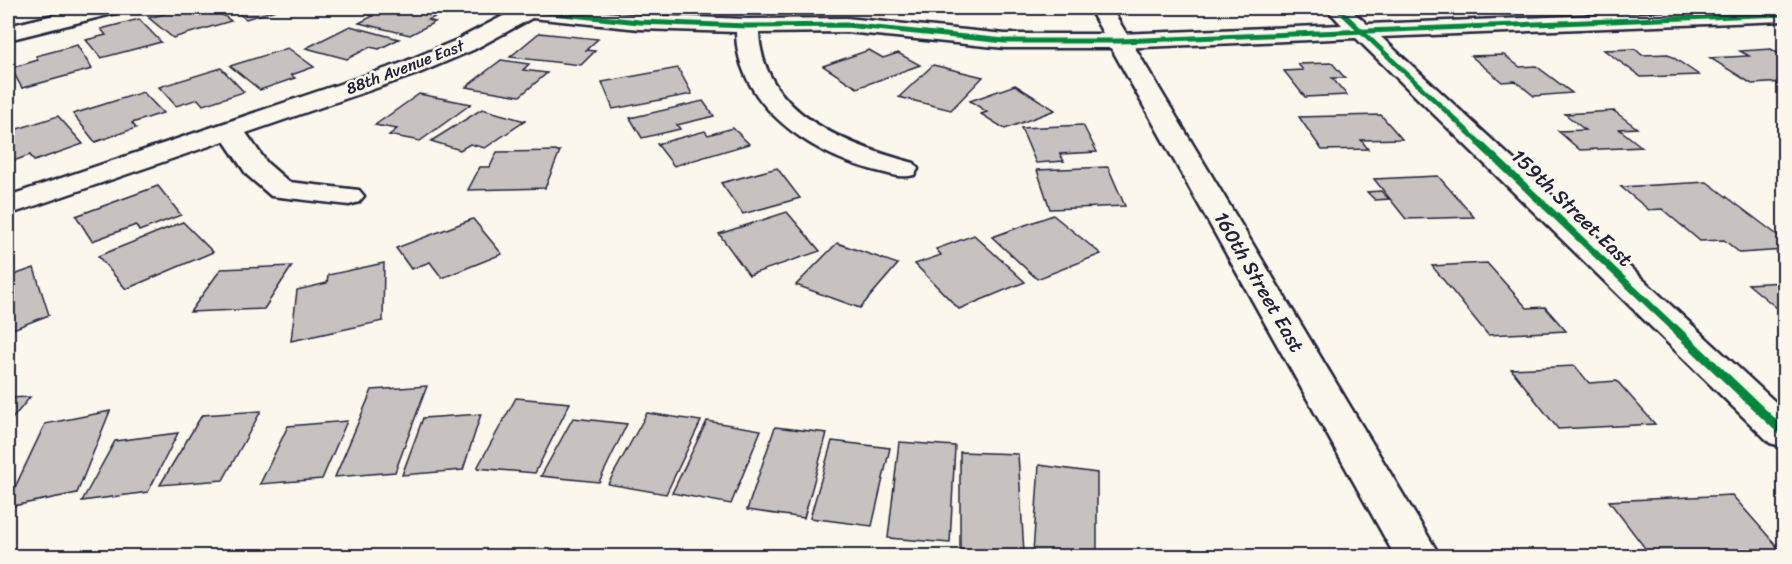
<svg xmlns="http://www.w3.org/2000/svg" width="1792" height="564" viewBox="0 0 1792 564" font-family="Sriracha,sans-serif">
<style>
.building{fill:#c6c2c0;stroke:#22223b;stroke-width:1.5}
.lines{fill:none;stroke-linecap:round;stroke-linejoin:round}
.street-casing{stroke:#22223b;stroke-width:5}
.secondary-casing{stroke:#22223b;stroke-width:5}
.street{fill:#fbf7ec;fill-rule:evenodd}
.secondary{fill:#fbf7ec;fill-rule:evenodd}
.cycleway-far2-casing{stroke:#fbf7ec;stroke-width:8}
.cycleway-far1-casing{stroke:#fbf7ec;stroke-width:10}
.cycleway-casing{stroke:#fbf7ec;stroke-width:13}
.cycleway-far2{stroke:#00873e;stroke-width:5}
.cycleway-far1{stroke:#00873e;stroke-width:7}
.cycleway{stroke:#00873e;stroke-width:9}
.labels{text-anchor:middle;dominant-baseline:central;stroke-width:5;stroke-linejoin:round;paint-order:stroke}
.far-street-label{font-size:16px;fill:#22223b;stroke:#fbf7ec}
.street-label{font-size:20px;fill:#22223b;stroke:#fbf7ec}
</style>
<rect width="100%" height="100%" fill="#fbf7ec"/>
<filter id="ink" filterUnits="userSpaceOnUse"><feTurbulence type="fractalNoise" baseFrequency=".0167" numOctaves="2"/><feDisplacementMap in="SourceGraphic" scale="12" xChannelSelector="R" yChannelSelector="G"/><feConvolveMatrix kernelMatrix="1 2 1 2 8 2 1 2 1" color-interpolation-filters="sRGB"/></filter>
<g filter="url(#ink)">
<g class="building">
<polygon points="205,8 213,8 231,21 173,38 149,18 182,9 187,13"/>
<polygon points="230,8 282,8 246,19"/>
<polygon points="381,8 415,8 441,14 428,20 435,22 410,35 359,23 373,16 367,14"/>
<polygon points="968,8 1022,8 1024,11 970,13"/>
<polygon points="139,19 161,42 101,58 86,40 106,35 101,29"/>
<polygon points="350,26 399,39 379,49 370,47 347,59 306,48"/>
<polygon points="539,33 598,39 586,50 595,51 581,65 510,57"/>
<polygon points="77,45 92,69 22,88 11,68 38,60 36,56"/>
<polygon points="288,48 314,67 291,75 295,78 260,90 230,66"/>
<polygon points="1635,49 1642,55 1668,54 1699,75 1641,77 1604,50"/>
<polygon points="1771,49 1784,57 1784,82 1752,84 1710,58 1749,56 1740,51"/>
<polygon points="869,50 883,58 898,53 920,65 857,88 823,66"/>
<polygon points="1504,55 1520,67 1536,66 1572,93 1534,96 1515,81 1502,82 1471,56"/>
<polygon points="501,60 529,64 523,70 547,73 520,96 466,87"/>
<polygon points="1332,63 1345,78 1332,78 1347,95 1305,97 1284,71 1303,70 1298,64"/>
<polygon points="933,65 983,77 951,110 899,97"/>
<polygon points="221,68 244,92 203,105 198,99 176,106 159,87"/>
<polygon points="678,68 692,94 613,109 602,82"/>
<polygon points="1015,85 1055,110 1005,129 981,114 987,112 970,101"/>
<polygon points="143,92 163,113 132,123 136,128 95,142 73,114"/>
<polygon points="419,94 471,104 420,141 389,135 397,129 375,125"/>
<polygon points="703,101 714,116 677,125 680,129 642,138 630,118"/>
<polygon points="482,109 525,121 485,148 470,144 460,150 431,141"/>
<polygon points="1614,111 1637,128 1619,129 1642,147 1580,150 1558,131 1585,130 1565,114"/>
<polygon points="1381,115 1402,139 1361,140 1368,149 1322,150 1299,117"/>
<polygon points="58,116 83,144 34,161 30,155 8,163 8,132"/>
<polygon points="1083,125 1097,152 1060,154 1064,161 1036,163 1021,128"/>
<polygon points="733,128 749,144 674,166 657,144 705,131 708,135"/>
<polygon points="560,151 545,188 468,190 480,167 490,167 497,152"/>
<polygon points="1108,167 1125,206 1050,209 1037,170"/>
<polygon points="777,168 800,198 743,214 721,183"/>
<polygon points="1438,176 1474,217 1406,219 1374,179"/>
<polygon points="1707,182 1784,240 1784,250 1740,253 1724,240 1700,241 1662,209 1649,210 1621,187"/>
<polygon points="158,186 181,215 139,231 136,225 92,241 76,216"/>
<polygon points="1381,191 1389,199 1375,200 1367,192"/>
<polygon points="787,212 820,251 749,275 719,234"/>
<polygon points="1053,215 1101,254 1037,279 992,237"/>
<polygon points="473,219 502,254 442,278 430,262 411,269 396,248"/>
<polygon points="183,222 213,252 126,289 98,256"/>
<polygon points="974,235 1025,282 959,309 915,264 941,255 936,249"/>
<polygon points="837,243 898,264 860,308 796,285"/>
<polygon points="384,263 383,321 291,341 297,290 327,283 328,275"/>
<polygon points="1487,263 1527,308 1545,307 1566,331 1488,335 1432,266"/>
<polygon points="292,266 264,309 190,312 221,269"/>
<polygon points="34,268 49,315 8,331 8,277"/>
<polygon points="1784,282 1784,314 1748,284"/>
<polygon points="1575,366 1589,383 1617,381 1655,424 1558,429 1511,369"/>
<polygon points="427,386 395,472 335,477 372,390"/>
<polygon points="30,397 8,424 8,398"/>
<polygon points="516,398 570,403 535,473 477,468"/>
<polygon points="110,411 77,493 8,507 8,502 45,424"/>
<polygon points="261,411 223,480 160,485 202,415"/>
<polygon points="647,413 701,421 666,494 608,484"/>
<polygon points="481,414 463,470 402,475 423,418"/>
<polygon points="573,418 627,424 599,482 541,476"/>
<polygon points="347,421 322,479 260,484 288,426"/>
<polygon points="707,421 761,430 731,504 672,493"/>
<polygon points="775,427 827,433 804,518 747,510"/>
<polygon points="178,433 148,492 82,501 115,441"/>
<polygon points="832,441 890,448 872,526 810,518"/>
<polygon points="899,442 955,446 950,543 888,538"/>
<polygon points="960,452 1018,454 1024,553 960,550"/>
<polygon points="1039,465 1097,473 1097,556 1059,556 1033,553"/>
<polygon points="1732,495 1784,554 1784,556 1651,556 1609,501"/>
</g>
<g class="lines">
<defs>
<g id="street">
<polygon points="83,8 119,8 116,13 8,40 8,26"/>
<path d="M493 8H563L639 15 747 19 846 18 1005 34H1120L1342 25 1326 8H1349L1367 24 1784 8V21L1381 37 1784 410V447L1770 443 1356 38 1120 48H1005L846 32 759 33C763 114 847 145 914 163L918 169 914 175C900 179 887 173 873 170 809 153 737 105 736 32L639 29 532 18 473 50 417 74 246 133 267 163 289 182 359 190 364 196 359 202 349 205 271 196 247 175 224 141 8 215V196L399 64 457 40 505 15 496 13Z"/>
</g>
<polygon id="secondary" points="1089,8 1111,8 1440,556 1395,556"/>
</defs>
<use href="#street" class="street-casing"/>
<use href="#secondary" class="secondary-casing"/>
<use href="#street" class="street"/>
<use href="#secondary" class="secondary"/>
<defs>
<g id="cycleway-far2">
<polyline points="504,8 639,22 747,26 846,25 1005,41 1120,41 1784,14"/>
<polyline points="1337,8 1482,145"/>
</g>
<polyline id="cycleway-far1" points="1480,144 1676,330"/>
<polyline id="cycleway" points="1674,328 1784,433"/>
</defs>
<use href="#cycleway-far2" class="cycleway-far2-casing"/>
<use href="#cycleway-far1" class="cycleway-far1-casing"/>
<use href="#cycleway" class="cycleway-casing"/>
<use href="#cycleway-far2" class="cycleway-far2"/>
<use href="#cycleway-far1" class="cycleway-far1"/>
<use href="#cycleway" class="cycleway"/>
</g>
</g>
<g class="labels">
<g class="far-street-label">
<text transform="translate(405 67) rotate(-21)">88th Avenue East</text>
</g>
<g class="street-label">
<text transform="translate(1572 208) rotate(44)">159th Street East</text>
<text transform="translate(1259 282) rotate(60)">160th Street East</text>
</g>
</g>
<rect width="1792" height="564" fill="none" stroke="#fbf7ec" stroke-width="30"/>
<rect x="15" y="15" width="1762" height="534" fill="none" stroke="#22223b" stroke-width="2" filter="url(#ink)"/>
</svg>
